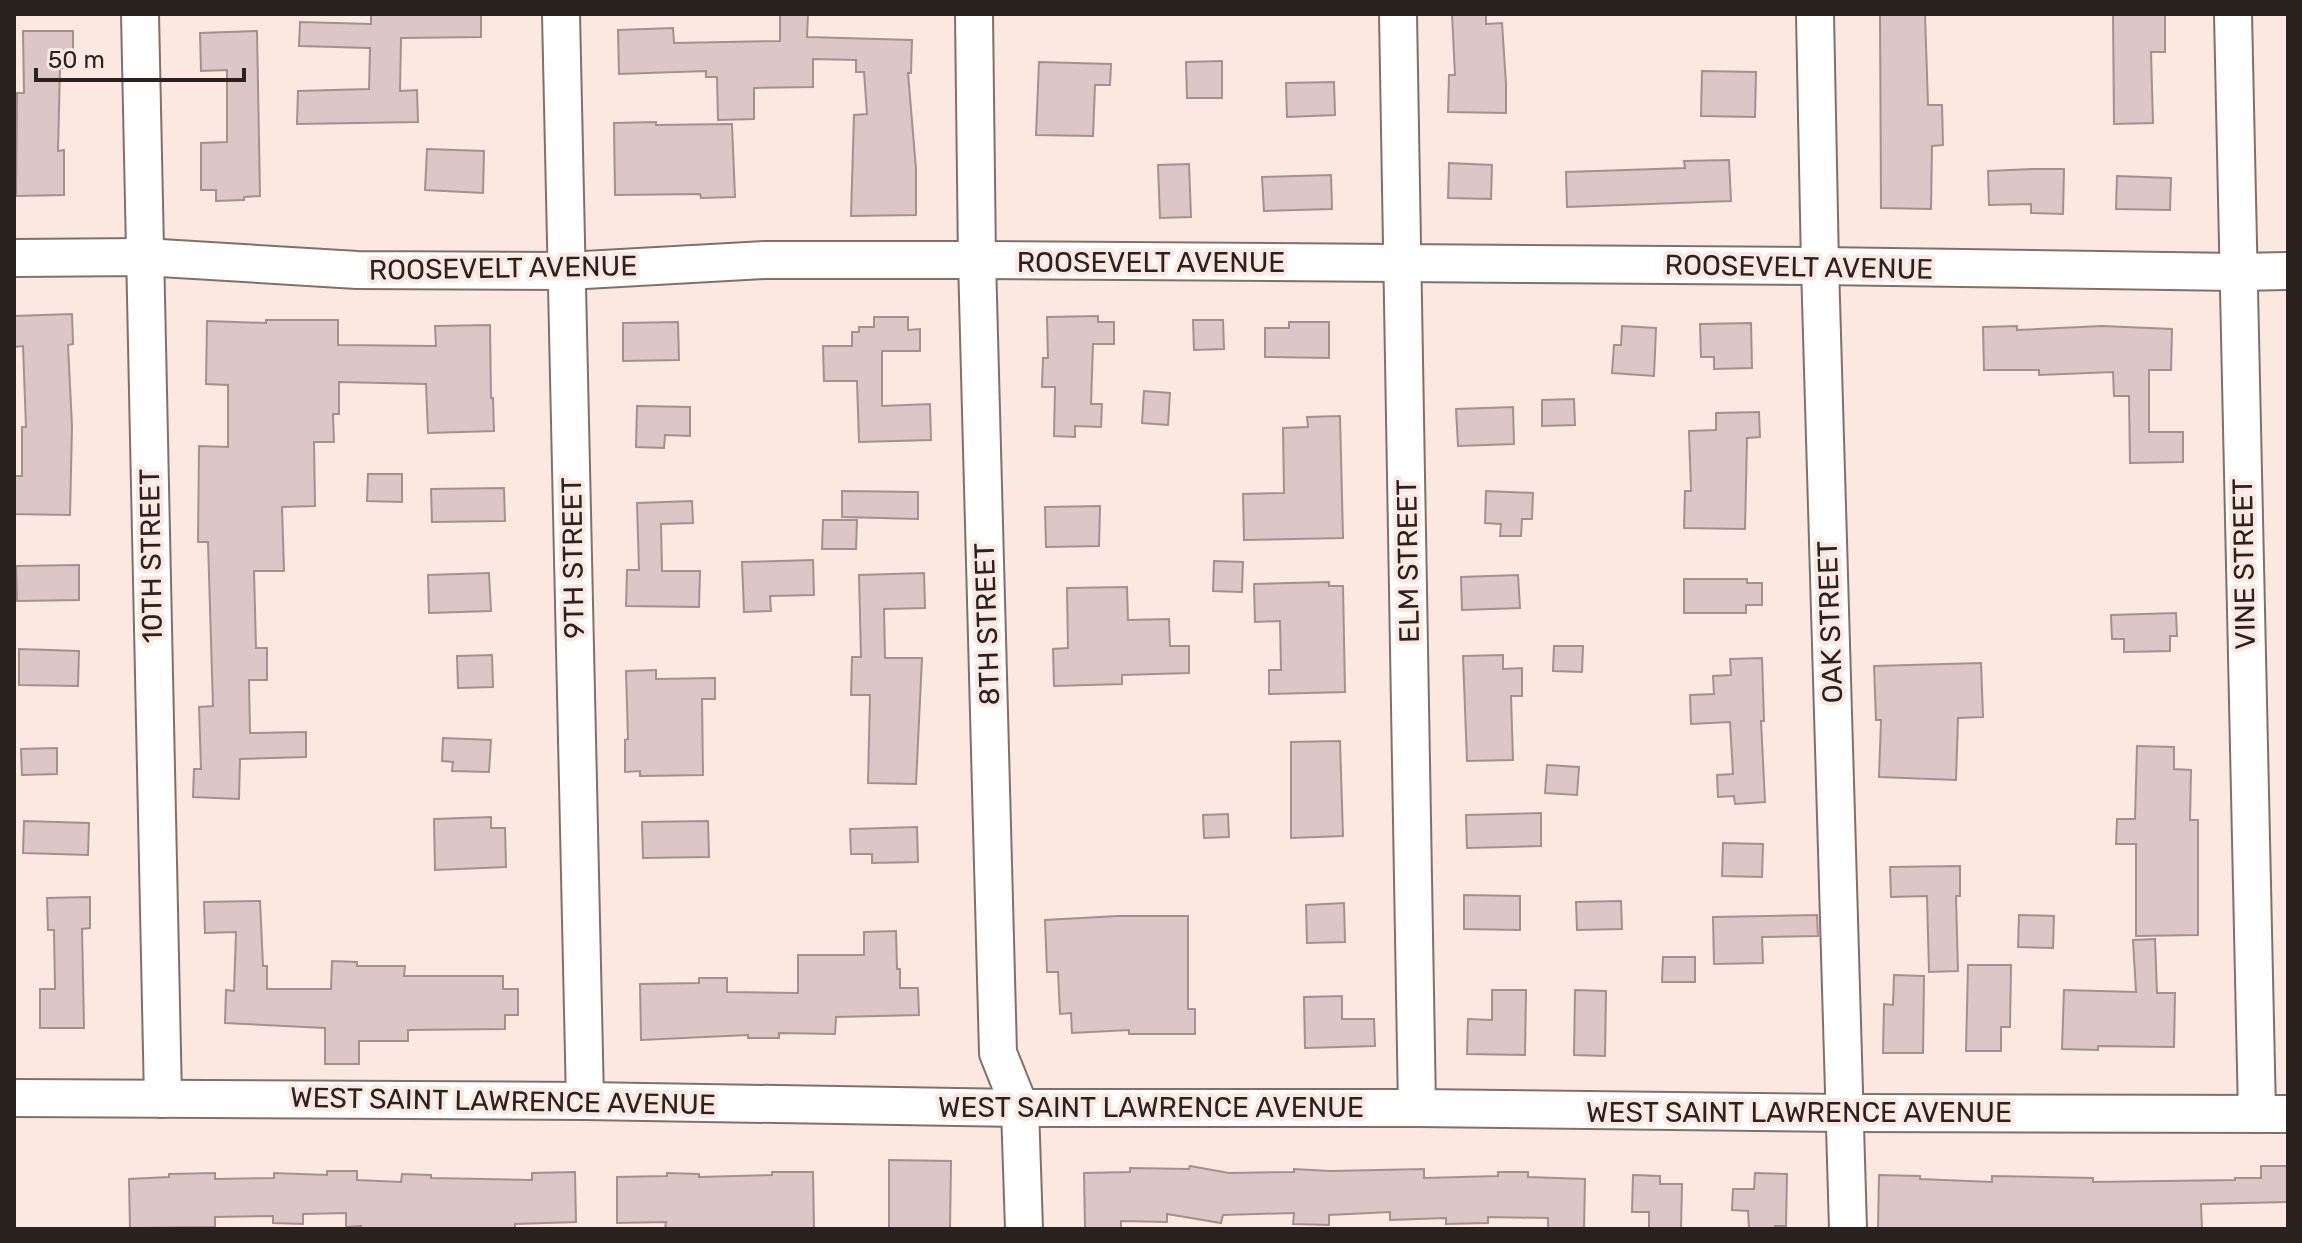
<svg xmlns="http://www.w3.org/2000/svg" width="2302" height="1243" viewBox="0 0 2302 1243" font-family="Rubik,sans-serif">
<style>
.building{fill:#dcc7c6;stroke:#a4908f;stroke-width:2}
.lines{fill:none;stroke-linecap:round;stroke-linejoin:round}
.minor-casing{stroke:#817069;stroke-width:40}
.minor{stroke:#fff;stroke-width:36}
.labels{text-anchor:middle;dominant-baseline:central;stroke-width:8;stroke-linejoin:round;paint-order:stroke}
.street-label{font-size:28px;fill:#29221f;stroke:#fbe8e0}
</style>
<rect width="100%" height="100%" fill="#fbe8e0"/>
<g class="building">
<polygon points="371,14 481,14 481,37 401,38 400,91 417,90 418,122 297,124 298,91 369,89 370,48 299,46 300,22 371,24"/>
<polygon points="780,14 808,14 807,37 912,40 911,73 908,73 916,169 916,215 851,216 854,115 867,114 864,72 856,72 856,60 813,59 813,87 754,88 754,119 718,120 717,77 706,77 706,71 619,74 618,30 673,28 674,43 780,41"/>
<polygon points="1452,14 1486,14 1486,24 1502,23 1506,84 1506,113 1448,112 1449,75 1455,75"/>
<polygon points="1880,14 1925,14 1928,105 1942,105 1943,145 1932,146 1931,209 1881,208"/>
<polygon points="2113,14 2165,14 2165,52 2151,52 2153,123 2114,124"/>
<polygon points="23,31 73,31 73,68 60,68 58,151 64,150 64,195 16,196 17,93 24,93"/>
<polygon points="257,31 260,196 244,197 244,200 216,201 216,190 201,190 201,143 227,142 227,70 201,71 200,33"/>
<polygon points="1222,61 1222,98 1187,98 1186,62"/>
<polygon points="1039,62 1111,64 1110,85 1095,85 1093,136 1036,135"/>
<polygon points="1702,71 1756,72 1755,117 1701,116"/>
<polygon points="1334,82 1335,115 1287,117 1286,83"/>
<polygon points="656,122 656,125 732,124 735,197 701,198 700,194 615,195 614,123"/>
<polygon points="427,149 484,151 483,193 425,190"/>
<polygon points="1729,160 1731,201 1567,207 1566,172 1685,168 1684,161"/>
<polygon points="1449,163 1492,165 1491,199 1448,198"/>
<polygon points="1189,164 1191,217 1160,218 1158,165"/>
<polygon points="2032,169 2064,169 2063,214 2031,213 2031,204 1989,205 1988,171"/>
<polygon points="1331,175 1332,209 1264,211 1262,177"/>
<polygon points="2117,176 2171,178 2170,210 2116,209"/>
<polygon points="72,314 73,344 68,345 72,426 70,515 14,514 14,476 22,476 22,427 26,427 23,346 14,347 14,316"/>
<polygon points="1098,316 1098,322 1114,322 1114,344 1093,344 1091,404 1102,404 1101,427 1075,426 1075,437 1054,436 1055,387 1042,387 1043,358 1048,358 1047,317"/>
<polygon points="874,317 908,317 908,330 920,329 920,351 882,351 882,406 930,404 931,440 859,442 857,381 824,381 823,346 852,346 852,332 859,332 859,327 874,327"/>
<polygon points="266,320 338,320 338,345 436,346 435,326 490,325 491,398 493,398 494,431 428,433 426,384 339,382 339,414 333,414 334,442 314,442 315,506 282,507 284,571 254,571 256,648 267,648 267,680 249,680 250,733 306,732 306,757 240,759 239,799 193,797 194,769 201,769 199,707 213,706 208,542 198,542 199,446 228,447 228,385 206,384 207,321 266,323"/>
<polygon points="1193,320 1223,320 1224,349 1194,350"/>
<polygon points="678,322 679,360 623,361 623,323"/>
<polygon points="1289,322 1329,322 1329,358 1265,357 1265,328 1289,328"/>
<polygon points="1751,323 1752,368 1714,369 1714,357 1701,357 1700,324"/>
<polygon points="1622,326 1656,328 1654,376 1612,373 1614,345 1621,345"/>
<polygon points="2017,326 2017,330 2102,326 2172,329 2171,370 2149,370 2149,432 2183,432 2183,462 2130,463 2129,396 2114,396 2113,372 2039,375 2039,370 1984,370 1983,327"/>
<polygon points="1144,391 1170,393 1168,425 1142,423"/>
<polygon points="1574,399 1575,425 1542,426 1542,400"/>
<polygon points="637,406 690,407 690,436 665,435 664,448 636,447"/>
<polygon points="1513,407 1514,444 1458,446 1456,409"/>
<polygon points="1759,412 1760,437 1747,438 1745,529 1684,528 1685,491 1691,491 1689,431 1716,430 1716,413"/>
<polygon points="1340,416 1343,538 1244,540 1243,494 1284,493 1283,428 1308,427 1307,417"/>
<polygon points="368,474 402,474 402,502 367,501"/>
<polygon points="504,488 505,521 432,522 431,489"/>
<polygon points="842,491 918,492 918,519 842,517"/>
<polygon points="1486,491 1533,493 1532,519 1522,519 1521,536 1500,536 1501,524 1485,523"/>
<polygon points="692,501 693,523 661,524 662,571 700,571 699,607 626,606 627,570 639,570 637,503"/>
<polygon points="1100,506 1099,546 1046,547 1045,507"/>
<polygon points="823,520 857,520 856,549 822,549"/>
<polygon points="813,560 814,595 770,596 771,611 744,612 742,562"/>
<polygon points="1214,561 1243,562 1242,592 1213,591"/>
<polygon points="79,565 79,600 17,601 16,566"/>
<polygon points="489,573 491,611 429,613 428,575"/>
<polygon points="924,573 925,608 884,609 885,658 922,658 916,784 868,783 870,695 851,695 852,657 861,657 859,575"/>
<polygon points="1518,575 1520,608 1462,610 1461,577"/>
<polygon points="1684,579 1747,579 1747,583 1762,583 1762,605 1746,605 1746,613 1684,613"/>
<polygon points="1329,582 1329,586 1343,586 1345,692 1269,694 1269,670 1281,670 1280,621 1255,622 1254,584"/>
<polygon points="1127,587 1128,620 1169,619 1170,646 1189,646 1189,673 1122,675 1122,684 1054,686 1053,649 1068,648 1067,588"/>
<polygon points="2176,613 2177,636 2170,636 2170,651 2124,652 2124,639 2112,639 2111,615"/>
<polygon points="1554,646 1583,646 1582,672 1553,671"/>
<polygon points="19,649 79,651 78,686 19,685"/>
<polygon points="492,655 493,687 458,688 457,656"/>
<polygon points="1503,655 1503,669 1522,668 1522,696 1511,696 1513,760 1467,761 1463,656"/>
<polygon points="1762,658 1764,721 1761,721 1765,802 1735,804 1734,796 1718,797 1717,775 1733,774 1730,722 1691,724 1690,695 1714,694 1713,676 1731,675 1730,659"/>
<polygon points="1981,663 1983,717 1958,718 1956,780 1879,777 1881,720 1876,720 1874,666"/>
<polygon points="656,670 656,679 715,678 715,699 702,699 703,775 640,776 640,771 625,772 625,740 628,739 626,671"/>
<polygon points="443,738 491,740 489,772 452,771 453,762 442,761"/>
<polygon points="1340,741 1343,836 1291,838 1291,742"/>
<polygon points="2137,746 2174,747 2174,769 2191,770 2190,820 2198,820 2198,935 2136,936 2136,844 2116,844 2117,819 2135,819"/>
<polygon points="57,748 57,774 22,775 21,749"/>
<polygon points="1547,765 1579,767 1577,795 1545,793"/>
<polygon points="1541,813 1541,846 1467,848 1466,815"/>
<polygon points="1228,814 1229,837 1204,838 1203,815"/>
<polygon points="491,817 491,828 505,828 506,867 435,870 434,819"/>
<polygon points="24,821 89,823 88,855 23,853"/>
<polygon points="708,821 709,857 643,858 642,822"/>
<polygon points="917,827 918,862 872,863 872,854 851,854 850,829"/>
<polygon points="1723,843 1763,844 1762,877 1722,876"/>
<polygon points="1960,866 1960,896 1956,896 1958,971 1929,972 1927,896 1891,897 1890,867"/>
<polygon points="1464,895 1520,896 1520,930 1464,929"/>
<polygon points="90,897 90,928 82,929 84,1028 40,1028 40,989 55,989 54,930 48,930 47,898"/>
<polygon points="260,901 263,966 267,966 267,989 331,989 332,961 357,962 357,966 405,966 404,976 503,976 503,989 518,989 518,1015 505,1015 505,1029 408,1030 408,1041 359,1041 359,1064 325,1064 325,1028 225,1023 226,990 234,991 236,932 205,933 204,902"/>
<polygon points="1621,901 1622,929 1577,930 1576,902"/>
<polygon points="1344,903 1345,942 1307,943 1306,905"/>
<polygon points="1817,915 1818,936 1762,937 1763,963 1714,964 1713,917"/>
<polygon points="2019,915 2054,916 2053,948 2018,947"/>
<polygon points="1118,916 1188,916 1188,1009 1195,1009 1195,1034 1129,1034 1129,1030 1072,1033 1071,1013 1060,1014 1058,972 1047,972 1045,920"/>
<polygon points="896,931 897,969 900,969 900,988 918,988 919,1015 836,1017 835,1034 779,1033 779,1038 748,1038 748,1035 641,1040 640,984 699,983 699,978 727,978 727,992 798,993 798,955 864,955 864,932"/>
<polygon points="2155,939 2157,993 2175,993 2174,1047 2098,1046 2098,1050 2062,1049 2064,990 2136,992 2133,940"/>
<polygon points="1663,957 1695,957 1695,982 1662,982"/>
<polygon points="1968,965 2011,965 2010,1027 2001,1027 2001,1051 1966,1051"/>
<polygon points="1894,975 1924,976 1923,1053 1883,1053 1884,1004 1893,1005"/>
<polygon points="1492,990 1526,990 1525,1055 1467,1054 1468,1019 1492,1020"/>
<polygon points="1575,990 1606,991 1605,1056 1574,1055"/>
<polygon points="1342,996 1342,1019 1374,1019 1375,1046 1305,1048 1304,997"/>
<polygon points="889,1160 951,1161 950,1229 889,1229"/>
<polygon points="1190,1166 1229,1173 1294,1172 1294,1169 1330,1171 1424,1169 1424,1178 1498,1176 1498,1172 1528,1172 1528,1177 1585,1179 1584,1229 1548,1229 1548,1218 1488,1217 1488,1223 1446,1224 1446,1218 1390,1220 1390,1212 1329,1215 1329,1225 1293,1224 1294,1213 1223,1215 1221,1223 1167,1214 1167,1222 1121,1221 1121,1228 1085,1228 1084,1173 1130,1172 1130,1168 1189,1169"/>
<polygon points="2261,1166 2288,1166 2288,1202 2201,1204 2202,1229 1878,1229 1879,1175 1920,1176 1920,1179 1992,1182 1992,1176 2093,1178 2093,1182 2235,1180 2235,1178 2261,1178"/>
<polygon points="327,1171 357,1171 357,1180 401,1182 402,1174 431,1175 431,1178 532,1180 532,1173 575,1172 576,1222 515,1224 515,1229 361,1229 361,1226 346,1227 346,1213 303,1214 303,1224 273,1223 273,1216 215,1217 215,1227 130,1228 129,1179 169,1177 169,1174 215,1173 215,1179 274,1178 274,1173 327,1175"/>
<polygon points="772,1172 813,1172 814,1228 665,1229 666,1222 617,1223 617,1177 667,1176 667,1173 699,1174 699,1177 772,1175"/>
<polygon points="1755,1173 1787,1174 1786,1226 1775,1226 1776,1229 1749,1229 1748,1211 1732,1210 1733,1189 1754,1189"/>
<polygon points="1633,1175 1660,1176 1660,1184 1682,1184 1681,1229 1649,1229 1649,1212 1632,1212"/>
</g>
<g class="lines">
<defs>
<g id="minor">
<polyline points="140,14 163,1099"/>
<polyline points="561,14 585,1101"/>
<polyline points="974,14 977,260 998,1053 1020,1108 1024,1229"/>
<polyline points="1398,14 1417,1108"/>
<polyline points="1815,14 1820,266 1848,1229"/>
<polyline points="2233,14 2257,1114"/>
<polyline points="14,258 144,257 357,270 567,271 765,260 977,260 1820,266 2237,272 2288,271"/>
<polyline points="14,1098 585,1101 1020,1108 1417,1108 1843,1113 2288,1114"/>
</g>
</defs>
<use href="#minor" class="minor-casing"/>
<use href="#minor" class="minor"/>
</g>
<g class="labels">
<g class="street-label">
<text x="1151" y="262">ROOSEVELT AVENUE</text>
<text transform="translate(1799 267) rotate(1)">ROOSEVELT AVENUE</text>
<text transform="translate(503 268) rotate(-1)">ROOSEVELT AVENUE</text>
<text transform="translate(151 556) rotate(-91)">10TH STREET</text>
<text transform="translate(573 558) rotate(-91)">9TH STREET</text>
<text transform="translate(1408 561) rotate(-91)">ELM STREET</text>
<text transform="translate(2244 564) rotate(-91)">VINE STREET</text>
<text transform="translate(1830 622) rotate(-92)">OAK STREET</text>
<text transform="translate(987 624) rotate(-92)">8TH STREET</text>
<text transform="translate(503 1101) rotate(1)">WEST SAINT LAWRENCE AVENUE</text>
<text x="1151" y="1107">WEST SAINT LAWRENCE AVENUE</text>
<text x="1799" y="1112">WEST SAINT LAWRENCE AVENUE</text>
</g>
</g>
<rect width="2302" height="1243" fill="none" stroke="#29221f" stroke-width="32"/>
<path d="M36 68v12h208v-12" fill="none" stroke="#29221f" stroke-width="4"/>
<text x="48" y="68" font-size="24" fill="#29221f" stroke="#fbe8e0" stroke-width="6" paint-order="stroke">50 m</text>
</svg>
